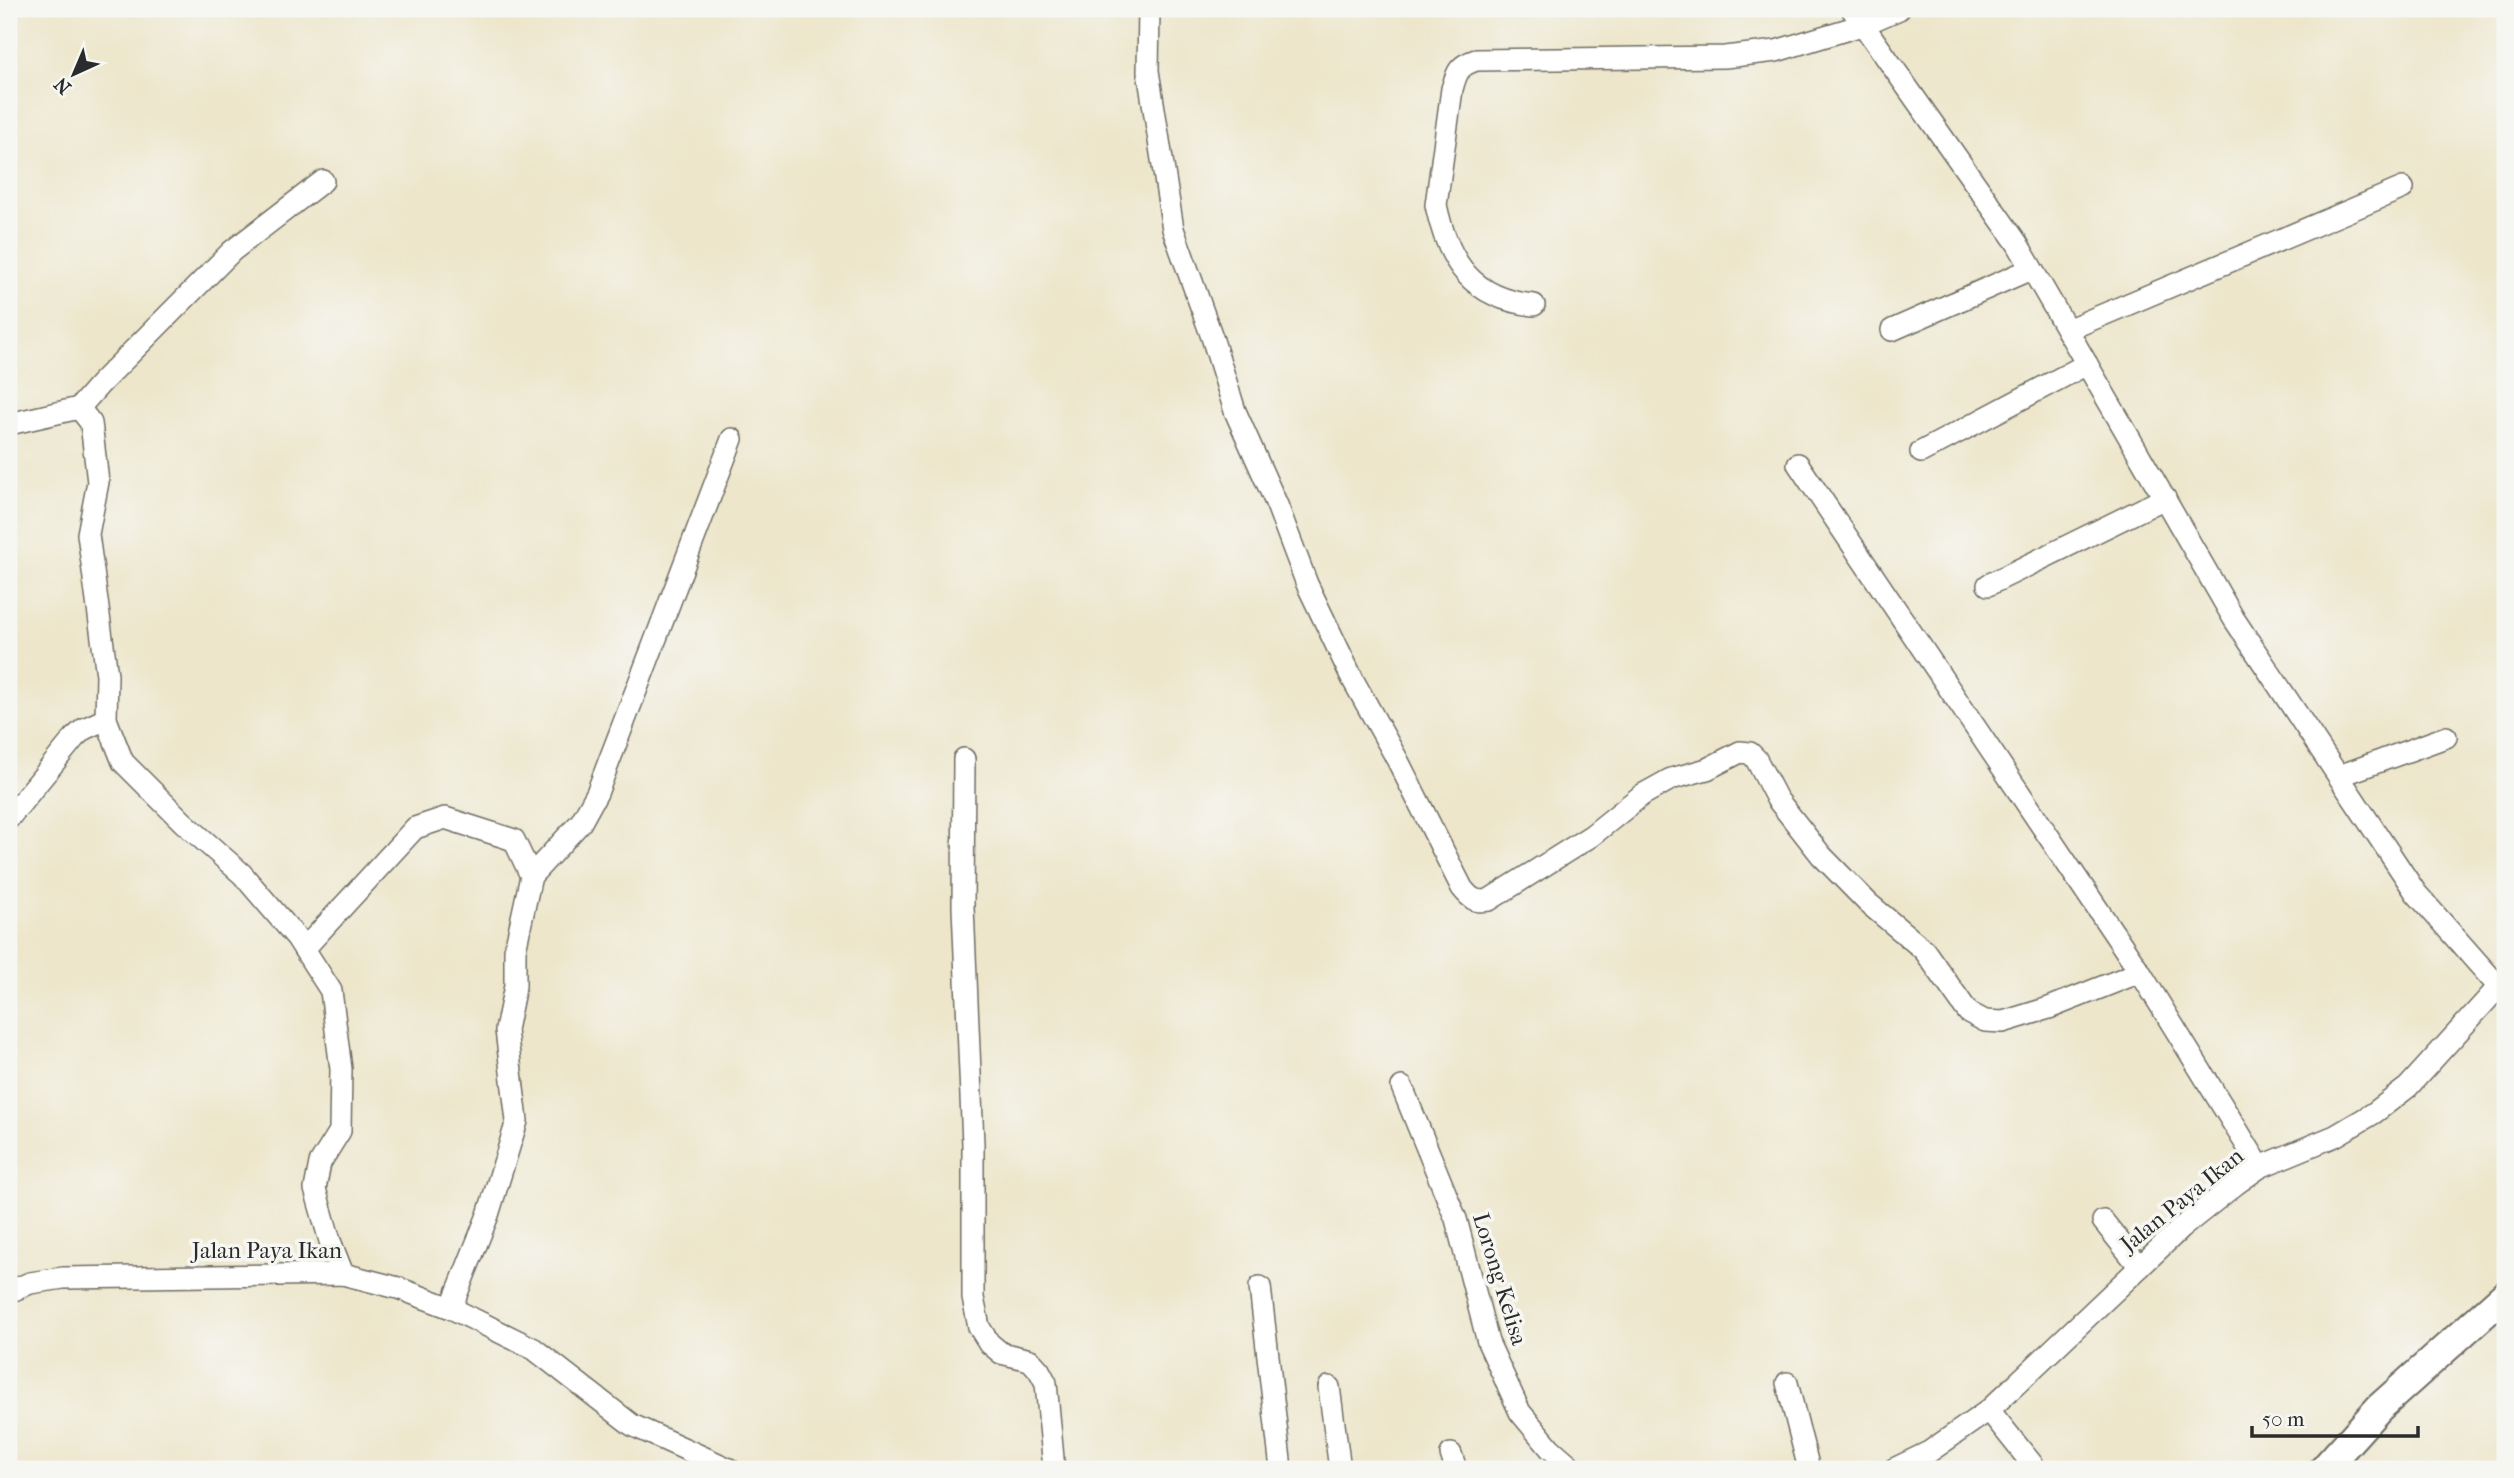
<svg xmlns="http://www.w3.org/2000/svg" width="2514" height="1478" viewBox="0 0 2514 1478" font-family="'IM FELL French Canon',serif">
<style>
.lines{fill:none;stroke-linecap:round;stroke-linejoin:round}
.street-casing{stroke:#6f6c63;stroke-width:24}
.secondary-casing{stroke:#6f6c63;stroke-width:32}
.street{stroke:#fff;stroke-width:21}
.secondary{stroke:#fff;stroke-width:28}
.labels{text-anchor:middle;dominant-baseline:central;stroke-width:7;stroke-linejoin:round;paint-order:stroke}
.street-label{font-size:23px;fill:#2b2b2b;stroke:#f6f6f2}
</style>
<rect width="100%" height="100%" fill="#f6f6f2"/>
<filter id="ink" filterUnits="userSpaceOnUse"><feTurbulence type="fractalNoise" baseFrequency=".0143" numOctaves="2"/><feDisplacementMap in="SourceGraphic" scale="14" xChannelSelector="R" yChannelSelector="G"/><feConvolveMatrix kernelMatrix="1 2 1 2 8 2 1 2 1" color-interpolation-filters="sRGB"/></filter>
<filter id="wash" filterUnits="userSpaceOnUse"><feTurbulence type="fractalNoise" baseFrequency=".00686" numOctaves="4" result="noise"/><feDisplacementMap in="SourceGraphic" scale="28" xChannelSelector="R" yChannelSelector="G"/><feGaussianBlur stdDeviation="1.57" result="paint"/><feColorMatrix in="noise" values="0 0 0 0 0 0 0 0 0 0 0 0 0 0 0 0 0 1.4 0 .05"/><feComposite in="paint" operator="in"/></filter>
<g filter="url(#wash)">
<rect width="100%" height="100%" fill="#ede6cb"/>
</g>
<g filter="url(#ink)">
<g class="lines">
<defs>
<g id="street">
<path d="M1149 9 1148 71 1173 229 1212 337 1235 411 1277 505 1307 584 1353 680 1397 759 1462 888C1470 898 1475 903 1489 900L1591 836 1642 795 1671 779 1707 769 1740 752 1750 753 1756 759 1777 799 1821 855 1868 903 1924 950 1968 1012 1985 1021 2003 1022 2049 1008 2140 972"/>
<polyline points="1852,9 2017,243 2234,619 2416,893 2498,986"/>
<path d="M1534 305C1472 299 1448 262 1436 205L1452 89C1457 72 1458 66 1476 60L1725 57 1776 51 1862 25 1899 9"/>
<polyline points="1892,330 2031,269"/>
<polyline points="2067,330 2403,188"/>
<polyline points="79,408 100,384 232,251 323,181"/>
<polyline points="9,424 79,408 91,423 98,482 88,534 107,675 106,719 123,762 183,822 242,874 297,938 331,991 341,1069 340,1131 320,1163 315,1189 330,1241 343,1274"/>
<polyline points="1921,452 2087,364"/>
<polyline points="1798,464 2140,972 2260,1167"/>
<polyline points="1988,585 2165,498"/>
<polyline points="964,759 963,907 973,1144 973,1298 979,1327 989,1343 1001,1353 1030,1360 1039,1370 1046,1383 1054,1469"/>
<polyline points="2339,776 2446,737"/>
<polyline points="9,818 75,737 84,729 106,719"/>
<polyline points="531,876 581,822 597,793 732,439"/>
<polyline points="304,949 415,828 445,818 514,840 531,876 515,950 515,986 506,1030 517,1121 488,1215 451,1308"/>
<polyline points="1402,1087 1456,1219 1488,1342 1520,1412 1550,1448 1574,1469"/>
<polyline points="2103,1221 2140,1267"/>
<polyline points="1260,1287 1281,1469"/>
<polyline points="9,1292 30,1283 63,1278 343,1274 398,1288 451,1308 534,1349 632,1425 729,1469"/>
<polyline points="1787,1383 1809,1469"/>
<polyline points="1329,1387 1340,1469"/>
<polyline points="1989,1410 2036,1469"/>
<polyline points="1451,1454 1456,1469"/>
<polyline points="1894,1469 1929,1452 1989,1410 2181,1228 2236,1184 2260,1167 2335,1136 2374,1113 2408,1087 2505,980"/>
</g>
<polyline id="secondary" points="2324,1469 2379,1408 2505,1295"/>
</defs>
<use href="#street" class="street-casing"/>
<use href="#secondary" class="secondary-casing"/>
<use href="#street" class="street"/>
<use href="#secondary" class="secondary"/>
</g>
</g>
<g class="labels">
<g class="street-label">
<text transform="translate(2182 1200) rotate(-39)">Jalan Paya Ikan</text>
<text x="267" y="1250">Jalan Paya Ikan</text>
<text transform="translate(1500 1279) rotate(73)">Lorong Kelisa</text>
</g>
</g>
<rect width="2514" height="1478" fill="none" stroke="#f6f6f2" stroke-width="35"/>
<g transform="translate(74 74) rotate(224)" stroke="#f6f6f2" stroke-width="5" paint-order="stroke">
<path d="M0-5L12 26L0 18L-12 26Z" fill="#2b2b2b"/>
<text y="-10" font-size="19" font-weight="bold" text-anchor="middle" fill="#2b2b2b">N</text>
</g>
<path d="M2252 1426v10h166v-10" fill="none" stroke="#2b2b2b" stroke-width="3.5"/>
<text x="2262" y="1426" font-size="21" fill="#2b2b2b" stroke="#f6f6f2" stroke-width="5" paint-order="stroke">50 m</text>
</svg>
